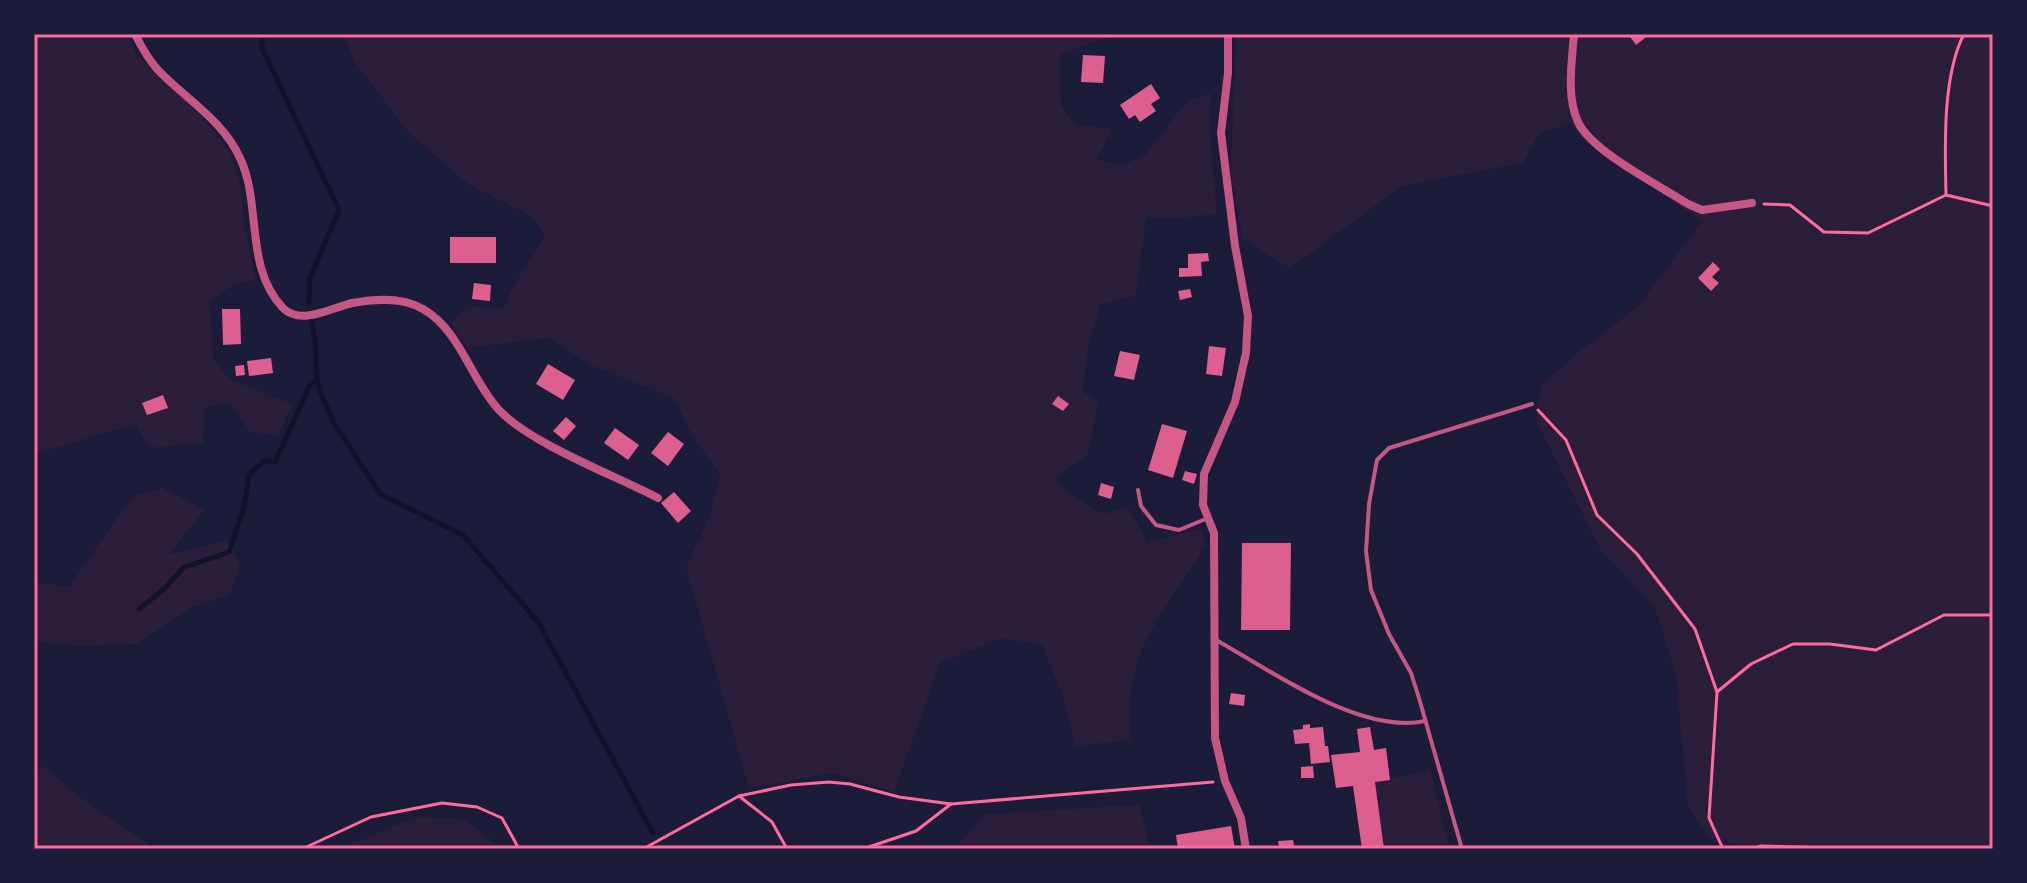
<svg xmlns="http://www.w3.org/2000/svg" width="2027" height="883" viewBox="0 0 2027 883" font-family="'Asap Condensed',sans-serif">
<style>
.green{fill:#2a1e3b}
.lines{fill:none;stroke-linecap:round;stroke-linejoin:round}
.stream{stroke:#12122b;stroke-width:5}
.building{fill:#dd5f8e}
.path{stroke:#ff6b9d;stroke-width:3}
.service{stroke:#c65784;stroke-width:4}
.minor{stroke:#c65784;stroke-width:8}
.neatline{fill:none;stroke:#ff6b9d;stroke-width:3}
</style>
<rect width="100%" height="100%" fill="#1b1b3a"/>
<g class="green">
<polygon points="34,34 126,34 137,56 200,114 230,153 240,182 244,224 256,280 231,286 210,302 213,359 230,379 292,404 278,437 249,431 231,403 205,407 203,443 149,448 136,424 34,454"/>
<path d="M342 34H1115L1060 55 1061 106 1075 124 1112 129 1097 160 1123 165 1145 155 1187 101 1211 93 1210 131 1217 214 1178 218 1146 217 1136 296 1100 305 1087 354 1083 392 1099 400 1088 454 1056 478 1070 494 1103 514 1128 507 1147 542 1201 529 1206 543C1184 583 1146 627 1135 671 1129 694 1129 716 1130 740L1076 746 1062 694 1042 645 1001 638 940 663 894 792 833 773 749 788 686 567 709 518 720 474 693 437 674 398 589 364 550 338 467 348 452 323 467 306 503 309C513 283 531 260 545 236L533 217 469 185 409 133 357 65Z"/>
<polygon points="1236,34 1993,34 1993,849 1752,849 1708,837 1688,806 1676,675 1655,608 1600,549 1536,420 1541,385 1578,353 1638,306 1702,221 1583,139 1571,123 1539,133 1523,163 1402,186 1290,268 1243,240 1231,172"/>
<polygon points="162,488 204,510 168,555 227,540 240,565 230,595 192,607 135,644 82,646 34,642 34,582 69,587 132,497"/>
<polygon points="44,766 81,798 156,849 34,849 34,774"/>
<polygon points="1430,770 1450,849 1376,849 1368,784"/>
<polygon points="1140,805 1150,849 953,849 986,814"/>
<polygon points="416,817 463,819 504,849 341,849"/>
</g>
<g class="lines">
<g class="stream">
<polyline points="262,34 262,48 339,210 310,278 309,303"/>
<polyline points="317,378 321,394 334,423 380,494 463,535 538,622 653,833"/>
<polyline points="139,609 164,589 184,567 229,552 244,507 249,475 264,461 275,462 310,385 317,378 315,341 311,317"/>
</g>
</g>
<g class="building">
<polygon points="1628,34 1650,34 1636,45"/>
<polygon points="1083,55 1105,56 1103,83 1081,82"/>
<polygon points="1151,84 1160,98 1151,104 1156,111 1140,122 1135,115 1129,119 1120,105"/>
<rect x="450" y="237" width="46" height="26"/>
<polygon points="1208,253 1209,261 1201,262 1202,276 1179,277 1179,268 1188,268 1188,254"/>
<polygon points="1713,262 1720,269 1712,277 1719,283 1711,291 1698,278"/>
<polygon points="474,283 491,285 490,301 472,299"/>
<polygon points="1190,289 1192,297 1180,300 1178,291"/>
<polygon points="222,309 240,309 241,344 223,345"/>
<polygon points="1209,346 1226,348 1222,376 1206,374"/>
<polygon points="1120,351 1140,355 1134,380 1114,376"/>
<polygon points="271,358 273,373 249,376 247,361"/>
<polygon points="548,364 575,380 563,400 536,384"/>
<polygon points="244,365 245,375 236,376 235,366"/>
<polygon points="163,395 168,408 147,415 142,403"/>
<polygon points="1058,396 1069,404 1063,411 1052,404"/>
<polygon points="566,417 576,426 564,440 553,431"/>
<polygon points="1162,424 1187,431 1173,478 1148,470"/>
<polygon points="615,428 639,445 628,460 604,443"/>
<polygon points="668,432 684,444 668,466 651,453"/>
<polygon points="1185,471 1197,474 1194,484 1182,480"/>
<polygon points="1101,483 1114,487 1111,499 1098,495"/>
<polygon points="674,492 691,511 678,523 661,503"/>
<polygon points="1242,543 1291,543 1290,630 1241,630"/>
<polygon points="1231,693 1245,695 1244,706 1229,704"/>
<polygon points="1310,724 1310,728 1323,727 1325,746 1328,746 1330,762 1311,764 1309,743 1295,744 1293,730 1303,729 1303,725"/>
<polygon points="1370,727 1374,750 1386,748 1390,780 1375,782 1384,849 1362,849 1353,786 1336,788 1331,755 1360,752 1357,729"/>
<polygon points="1313,766 1314,778 1301,778 1301,767"/>
<polygon points="1231,826 1235,849 1178,849 1176,835"/>
<polygon points="1293,840 1295,849 1279,849 1278,841"/>
</g>
<g class="lines">
<g class="path">
<path d="M1946 195C1945 147 1942 77 1964 34"/>
<polyline points="1764,204 1790,205 1824,232 1868,233 1946,195 1993,206"/>
<polyline points="1538,410 1566,440 1597,515 1637,554 1695,629 1717,692 1709,818 1723,849"/>
<polyline points="1717,692 1751,664 1793,644 1830,644 1876,650 1944,615 1993,615"/>
<polyline points="739,796 791,785 829,782 850,784 899,797 951,804"/>
<polyline points="302,849 371,817 442,803 477,807 502,818 519,849"/>
<polyline points="643,849 739,796 772,822 787,849"/>
<polyline points="863,849 916,831 951,804 1213,782"/>
<polyline points="1753,849 1761,846 1864,849"/>
</g>
<g class="service">
<polyline points="1138,490 1141,506 1156,525 1179,530 1208,518"/>
<path d="M1216 640C1272 671 1360 735 1425 721"/>
<polyline points="1462,849 1419,698 1411,673 1389,634 1371,590 1366,551 1369,504 1377,460 1389,448 1532,404"/>
</g>
<g class="minor">
<path d="M135 34C142 48 150 63 162 74 189 101 223 121 240 158 262 204 244 267 283 308 301 326 331 308 352 303 373 299 403 297 423 309 460 330 471 380 499 410 531 444 614 475 658 498"/>
<polyline points="1228,34 1228,73 1221,133 1235,246 1248,316 1246,353 1235,402 1204,474 1203,505 1214,533 1215,738 1225,781 1241,818 1246,849"/>
<path d="M1574 34C1572 61 1566 96 1578 122 1592 152 1659 185 1688 204L1702 210 1752 203"/>
</g>
</g>
<rect width="2027" height="883" fill="none" stroke="#1b1b3a" stroke-width="72"/>
<rect x="36" y="36" width="1955" height="811" class="neatline"/>
</svg>
